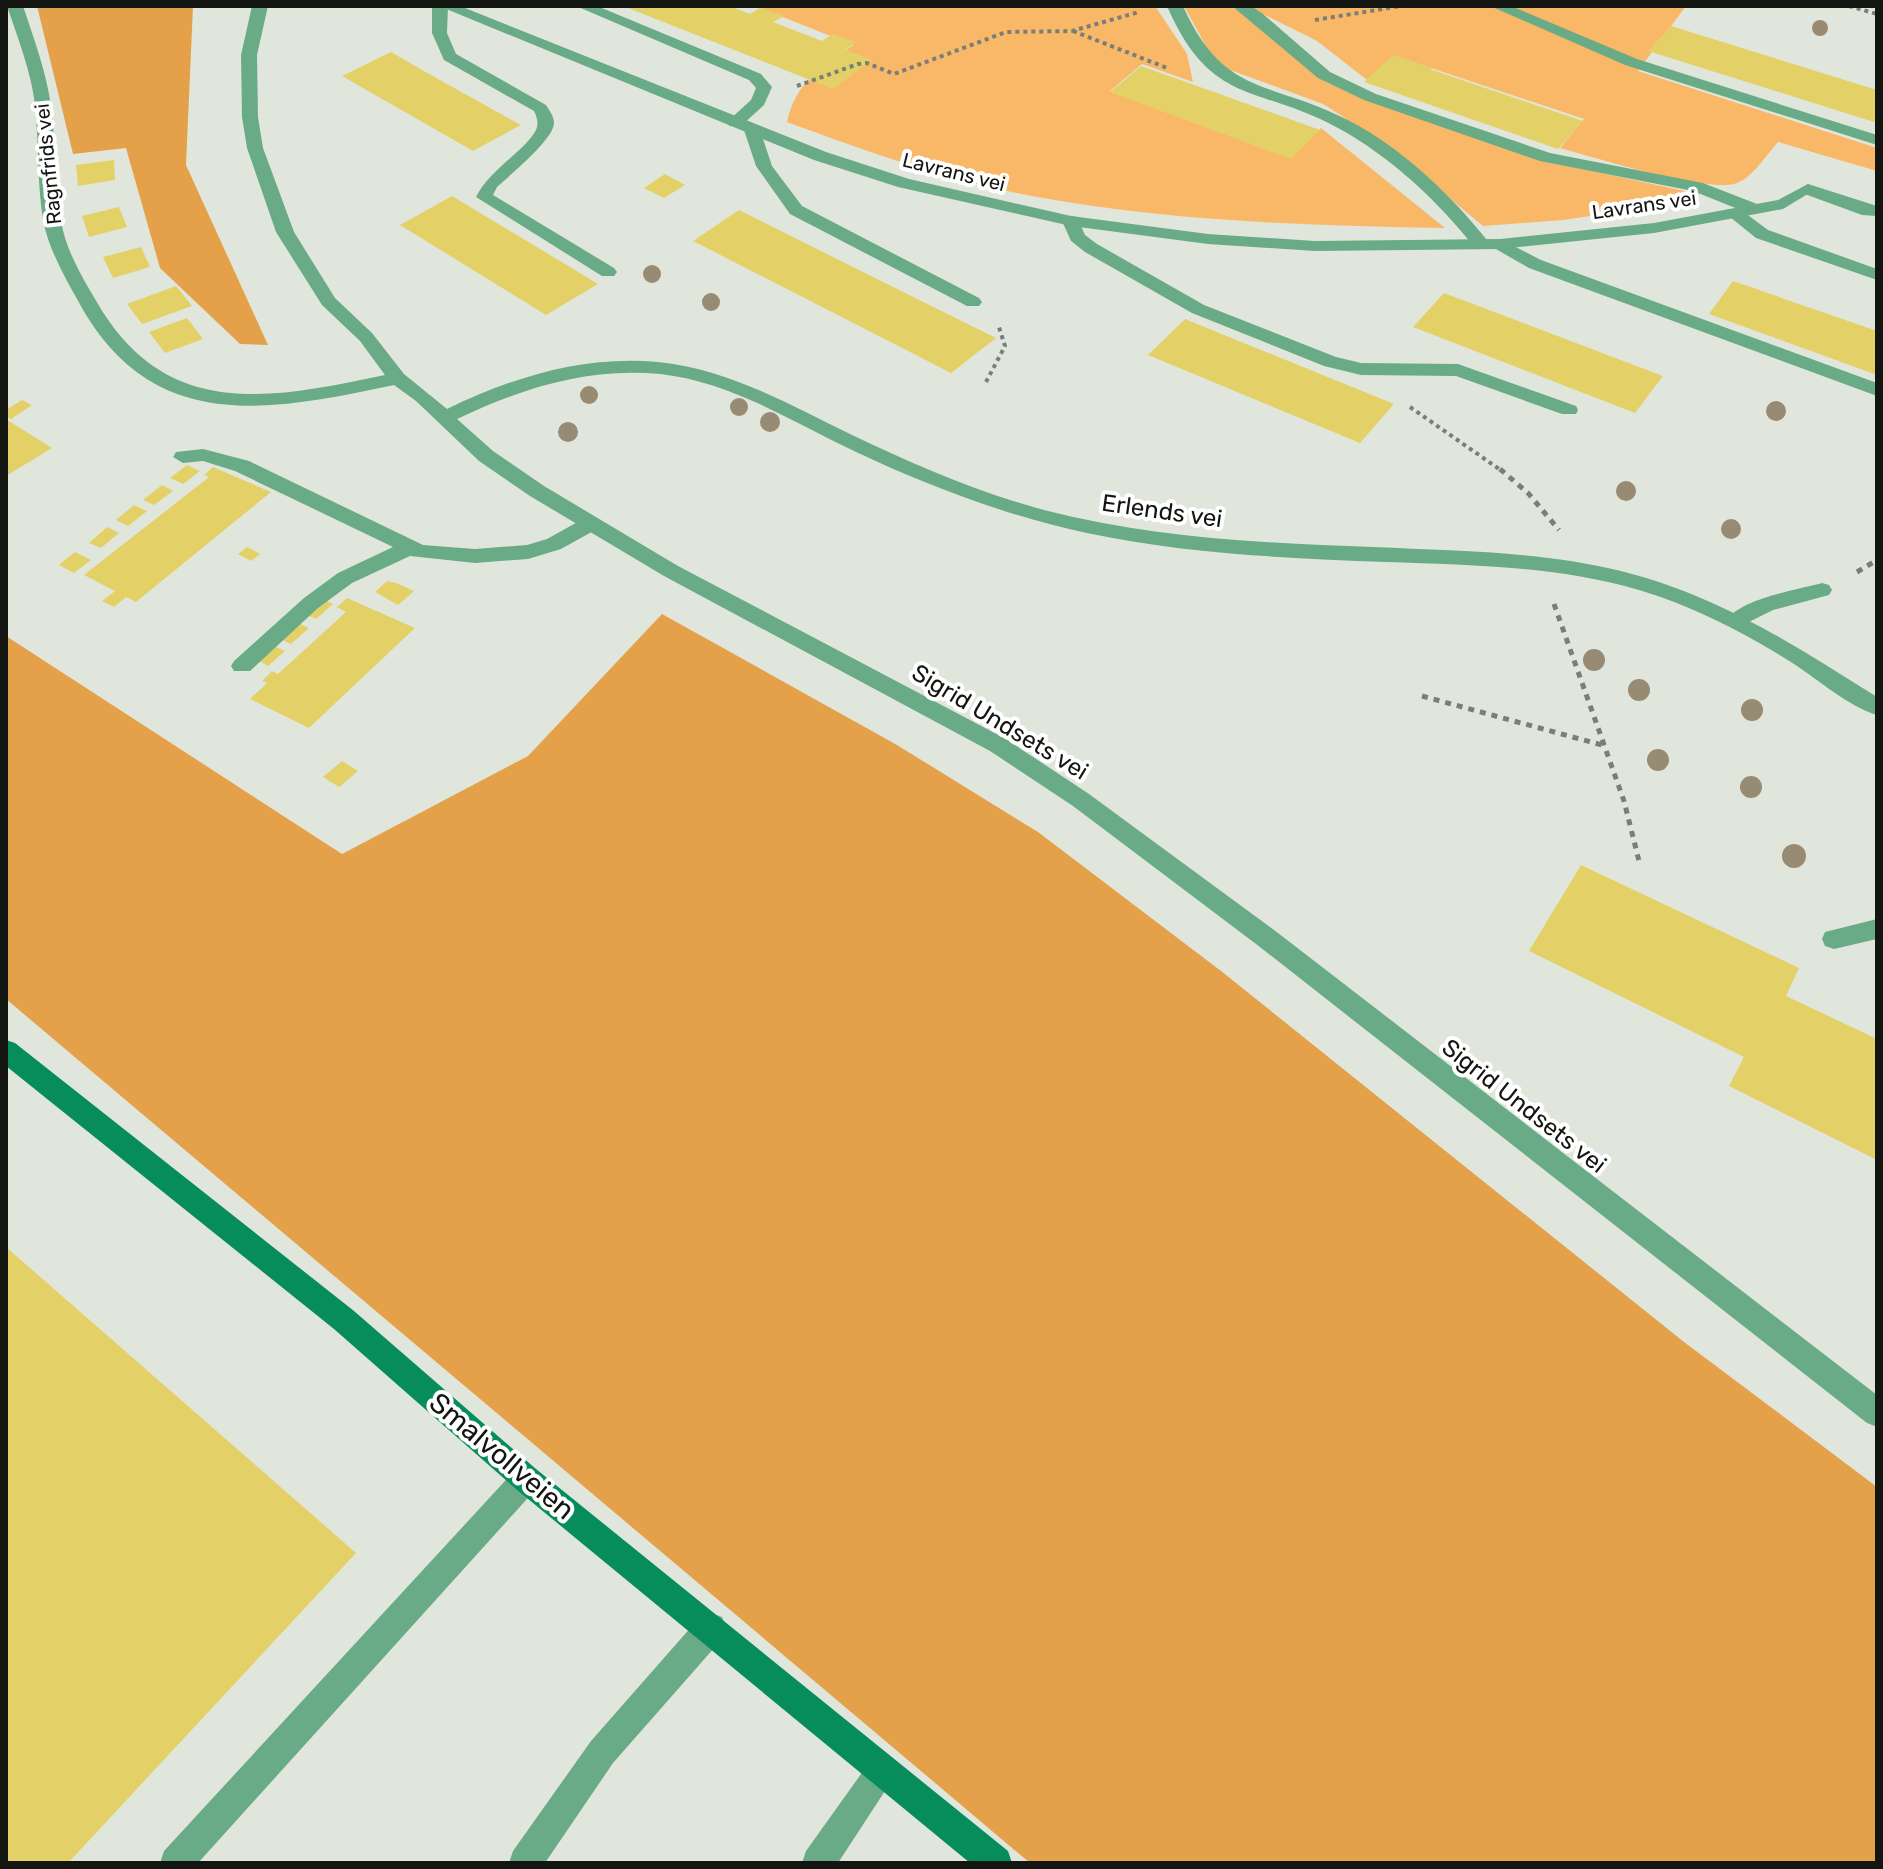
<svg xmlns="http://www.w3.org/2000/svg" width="1883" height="1869" viewBox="0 0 1883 1869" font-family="Rubik,sans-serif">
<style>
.green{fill:#f9b868}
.forest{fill:#e4a14a}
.building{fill:#e3d167}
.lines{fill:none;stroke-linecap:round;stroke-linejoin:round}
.path-far1{stroke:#7a7e77;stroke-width:4;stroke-dasharray:4 4;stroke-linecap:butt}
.path{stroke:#7a7e77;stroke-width:5;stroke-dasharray:6 6;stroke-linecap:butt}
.lane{fill:#6aab87;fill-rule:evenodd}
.street{fill:#6aab87;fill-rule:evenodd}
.secondary{fill:#068d5b;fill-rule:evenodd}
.tree{fill:#988b73}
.labels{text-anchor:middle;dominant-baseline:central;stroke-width:8;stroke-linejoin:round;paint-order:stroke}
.far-street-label{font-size:20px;fill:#131511;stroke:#fff}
.street-label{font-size:24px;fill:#131511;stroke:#fff}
.near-street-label{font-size:28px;fill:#131511;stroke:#fff}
</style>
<rect width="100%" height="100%" fill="#e1e6dc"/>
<g class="green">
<path d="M755 6H1155L1187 54 1193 82 1142 64 1110 91 1289 157 1321 128 1445 228C1308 226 1168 221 1032 196 948 181 866 151 787 122 796 81 821 69 853 45Z"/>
<polygon points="1184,6 1229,6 1245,14 1326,82 1369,101 1536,159 1685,191 1697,200 1563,220 1483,226 1377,138 1323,104 1222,67 1208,50"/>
<path d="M1247 6H1686L1638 71 1877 148V171L1778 142C1767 154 1751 180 1734 184 1702 191 1596 158 1560 148L1584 119 1398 57 1371 83 1317 41Z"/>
</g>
<g class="forest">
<polygon points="37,6 193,6 186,165 268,345 240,344 160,268 126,148 73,154"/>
<polygon points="662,614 897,745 1038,832 1221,971 1684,1342 1877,1487 1877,1863 1030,1863 6,999 6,636 342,854 528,756"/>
</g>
<g class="building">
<polygon points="623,6 729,6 750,14 761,7 784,16 773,22 822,41 833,34 856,42 845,50 872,60 833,89"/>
<polygon points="1671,26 1877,90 1877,123 1648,51"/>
<polygon points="391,52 422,70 521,125 473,151 342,76"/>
<polygon points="1393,55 1432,68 1430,69 1583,121 1558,149 1364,82"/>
<polygon points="1141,66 1320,130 1291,159 1110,92"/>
<polygon points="114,160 115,180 78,186 76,165"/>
<polygon points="665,174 685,185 664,198 644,188"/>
<polygon points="452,196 560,261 598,284 546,315 400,225"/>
<polygon points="119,207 127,227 89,237 82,216"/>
<polygon points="739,210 863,272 996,338 951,373 693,241"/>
<polygon points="141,247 150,267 113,278 103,257"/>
<polygon points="1733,281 1877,331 1877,375 1709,314"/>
<polygon points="176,286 192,306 142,324 127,304"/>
<polygon points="1444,293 1663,376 1635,413 1413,327"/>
<polygon points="187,318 203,339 165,353 149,332"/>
<polygon points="1185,319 1394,404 1360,443 1148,355"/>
<polygon points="22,400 32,405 11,419 6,416 6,410"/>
<polygon points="9,421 52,448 6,476 6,423"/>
<polygon points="187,465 200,471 183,484 170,478"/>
<polygon points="213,467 271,492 136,602 126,597 114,607 102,601 115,591 84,575 209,477 204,475"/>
<polygon points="162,485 173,491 154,505 143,500"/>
<polygon points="134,505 147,511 128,526 116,520"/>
<polygon points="107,527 119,533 101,548 89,543"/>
<polygon points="247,547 260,554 251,561 238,554"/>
<polygon points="75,552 91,560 74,573 59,565"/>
<polygon points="387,581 396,583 414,591 398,605 375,592"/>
<polygon points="347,598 415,628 309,728 250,699 267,683 262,681 272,671 278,674 346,612 337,607"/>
<polygon points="325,600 333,604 316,619 307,615"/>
<polygon points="296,622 309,628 291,644 278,638"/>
<polygon points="274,646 285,651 268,666 258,660"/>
<polygon points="342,761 358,771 339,787 323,777"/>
<polygon points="1581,865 1799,968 1786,996 1877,1039 1877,1160 1729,1086 1744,1057 1529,951"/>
<polygon points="6,1247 356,1553 68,1863 6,1863"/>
</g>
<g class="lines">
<g class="path-far1">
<polyline points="1849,6 1877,14"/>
<polyline points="1315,20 1401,6"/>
<polyline points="1073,31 1167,68"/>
<polyline points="797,86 858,64 867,63 894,74 1006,32 1072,31 1139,12"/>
<polyline points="986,382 1005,346 998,324"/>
<polyline points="1410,407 1502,471"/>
</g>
<g class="path">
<polyline points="1500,469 1528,493 1559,530"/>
<polyline points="1857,572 1877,560"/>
<polyline points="1554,604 1624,801 1639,861"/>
<polyline points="1422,696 1602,745"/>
</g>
<g class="lane">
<path d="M432 6H448L447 33 456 54 546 105C549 110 554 116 554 123 554 139 510 175 497 187L493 195 614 268 617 272 614 276H602L476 197C490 169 525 151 536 130 539 123 537 117 534 111L444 60 432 33Z"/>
<polygon points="576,6 597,6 761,74 772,87 764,105 741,126 729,126 729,120 751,100 756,88 749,80"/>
<path d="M1167 6H1183C1224 98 1271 80 1348 120 1402 148 1449 193 1487 240L1490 244 1487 248H1475C1438 201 1391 157 1338 128 1257 84 1211 107 1167 6Z"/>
<polygon points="1232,6 1251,6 1263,14 1330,72 1376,94 1550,153 1703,183 1757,204 1760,208 1757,212 1741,210 1768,230 1877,269 1877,280 1756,238 1725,213 1728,209 1738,209 1693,191 1540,161 1364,100 1318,78"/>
<polygon points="1490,6 1511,6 1637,59 1877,135 1877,145 1625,65"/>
<polygon points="752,125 760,130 772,166 802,206 979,298 982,302 979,306 967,306 790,214 756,166 744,130"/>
<polygon points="1808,184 1877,206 1877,216 1862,215 1802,193 1800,189"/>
<polygon points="1071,216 1077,217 1085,235 1097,244 1204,305 1336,357 1361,363 1458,364 1576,406 1578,410 1576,414 1562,414 1456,376 1361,375 1324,366 1192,313 1085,252 1071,241 1062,221"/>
<polygon points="1500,239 1541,260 1877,383 1877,396 1529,268 1494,248 1491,244 1494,240"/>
<polygon points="203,449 249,461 423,545 475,549 527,545 547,539 583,519 597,519 600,524 597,529 561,549 528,559 475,563 410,556 352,583 318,608 250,671 234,671 231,666 234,661 304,598 338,573 393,547 235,471 203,461 183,463 173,457 176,452"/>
<path d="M1822 583 1829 585 1832 590 1829 595 1773 610 1737 628 1730 626 1726 621C1741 598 1797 590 1822 583Z"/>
<polygon points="1877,919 1877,939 1834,949 1825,946 1822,939 1825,932"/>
<polygon points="526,1465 536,1469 541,1479 536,1489 198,1863 160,1863 164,1851 516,1469"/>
<polygon points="711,1613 722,1617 726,1628 722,1639 613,1763 545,1863 509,1863 513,1851 591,1741 700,1617"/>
<polygon points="882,1755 893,1760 898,1771 838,1863 802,1863 806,1851 871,1760"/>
</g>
<g class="street">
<path d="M7 6H23C34 39 46 71 51 106 56 144 54 183 61 221 66 251 83 279 98 304 167 421 271 399 385 375L360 341 322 305 276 232 247 148 242 117 241 55 252 6H268L257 55 258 117 263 148 294 232 335 298 372 333 404 374 447 409C513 377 584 355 658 362 727 369 787 403 848 433 910 463 977 492 1044 510 1151 538 1263 543 1374 547 1457 551 1539 551 1621 571 1719 596 1793 644 1877 697V715C1848 706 1820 681 1794 664 1745 633 1695 607 1639 590 1556 566 1471 565 1386 562 1286 558 1185 554 1087 533 1007 516 928 486 854 451 791 421 731 382 660 374 588 367 522 388 457 419L493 451 544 486 678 566 1006 739 1089 794 1278 933 1877 1395V1427L1867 1423 1260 947 1073 806 990 751 664 576 530 496 479 461 416 401 394 385C271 411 155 435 82 308 67 281 49 251 43 220 37 182 39 143 35 105 31 71 18 39 7 6Z"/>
<polygon points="439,6 460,6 826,152 909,179 1071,216 1208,234 1315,241 1500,239 1654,223 1778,200 1808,184 1816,189 1783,209 1654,233 1500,249 1315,251 1208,244 1071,226 898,187 814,160"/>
</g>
<polygon class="secondary" points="6,1040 15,1043 354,1311 536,1469 1008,1851 1012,1863 970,1863 516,1489 334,1329 6,1066"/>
</g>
<g class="tree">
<circle cx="1820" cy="28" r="8"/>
<circle cx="652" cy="274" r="9"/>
<circle cx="711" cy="302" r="9"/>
<circle cx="589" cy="395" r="9"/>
<circle cx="739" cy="407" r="9"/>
<circle cx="1776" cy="411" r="10"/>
<circle cx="770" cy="422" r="10"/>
<circle cx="568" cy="432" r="10"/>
<circle cx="1626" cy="491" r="10"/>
<circle cx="1731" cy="529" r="10"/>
<circle cx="1594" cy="660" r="11"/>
<circle cx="1639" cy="690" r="11"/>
<circle cx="1752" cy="710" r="11"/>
<circle cx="1658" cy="760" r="11"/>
<circle cx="1751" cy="787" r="11"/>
<circle cx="1794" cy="856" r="12"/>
</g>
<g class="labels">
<g class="far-street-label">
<text transform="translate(48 164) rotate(-96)">Ragnfrids vei</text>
<text transform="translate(954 172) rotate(14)">Lavrans vei</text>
<text transform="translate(1644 205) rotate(-8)">Lavrans vei</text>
</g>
<g class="street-label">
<text transform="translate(1162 511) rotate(8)">Erlends vei</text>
<text transform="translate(1000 722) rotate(31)">Sigrid Undsets vei</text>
<text transform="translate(1524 1106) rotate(38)">Sigrid Undsets vei</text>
</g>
<g class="near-street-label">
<text transform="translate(502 1456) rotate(40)">Smalvollveien</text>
</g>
</g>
<rect width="1883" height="1869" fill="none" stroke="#131511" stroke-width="16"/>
</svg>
